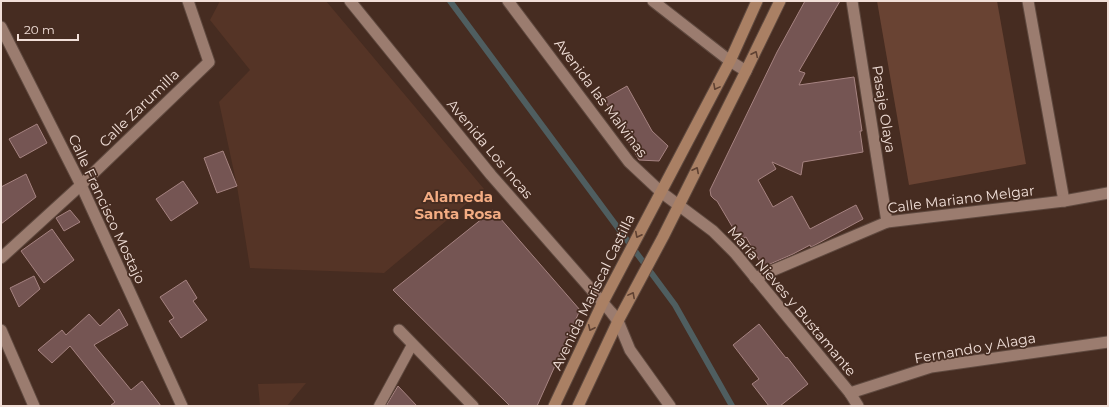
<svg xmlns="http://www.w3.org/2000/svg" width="1109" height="407" viewBox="0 0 1109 407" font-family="Montserrat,sans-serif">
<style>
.built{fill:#553426}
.grass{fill:#694333}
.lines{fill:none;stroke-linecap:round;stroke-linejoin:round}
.stream{stroke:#4f5e60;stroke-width:6}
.building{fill:#755553;stroke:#a68381}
.service-casing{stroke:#5f493f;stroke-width:12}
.minor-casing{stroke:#5f493f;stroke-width:13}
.tertiary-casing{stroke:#5f493f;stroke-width:13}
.secondary-casing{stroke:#5f493f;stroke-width:13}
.service{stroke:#9b7c6f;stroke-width:10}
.minor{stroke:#9b7c6f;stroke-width:11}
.tertiary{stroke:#9b7c6f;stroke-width:11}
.secondary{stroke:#aa8064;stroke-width:11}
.oneway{stroke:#5f4132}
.labels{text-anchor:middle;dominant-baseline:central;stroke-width:3.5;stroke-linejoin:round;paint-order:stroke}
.street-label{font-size:14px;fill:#f1dfd8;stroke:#462c21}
.neighbourhood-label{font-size:15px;font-weight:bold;fill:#f3ac83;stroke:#462c21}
</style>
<rect width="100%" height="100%" fill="#462c21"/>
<g class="built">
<polygon points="220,1 326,1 484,189 384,273 250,268 237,186 219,102 250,70 210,20"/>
<polygon points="306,383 287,406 260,406 258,384"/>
</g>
<polygon class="grass" points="877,1 997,1 1026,164 909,185"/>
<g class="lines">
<polyline class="stream" points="450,1 675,305 732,406"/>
</g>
<g class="building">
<polygon points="805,1 840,1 799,71 805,73 799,85 854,77 862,131 860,131 863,152 803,162 801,175 772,162 776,169 758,180 773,207 792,196 810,229 856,205 863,219 815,245 811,247 810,245 793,254 763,267 746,237 740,240 717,201 714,199 711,196 710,190 777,52"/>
<polygon points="627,86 652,131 668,146 659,161 639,160 604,99"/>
<polygon points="37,124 47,143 20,158 9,139"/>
<polygon points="223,151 237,186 217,193 204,158"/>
<polygon points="26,174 36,197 1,224 1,187"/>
<polygon points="183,181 198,203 171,221 156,199"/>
<polygon points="70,210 80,222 64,231 56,218"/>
<polygon points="493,210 580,310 537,406 510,406 393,290"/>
<polygon points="52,229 74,260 44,283 21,251"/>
<polygon points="34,276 40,289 19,307 10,288"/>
<polygon points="186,280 197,298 193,301 207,320 181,338 169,321 174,318 160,297"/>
<polygon points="119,309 128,325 94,345 131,390 142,381 161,406 110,406 115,402 70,346 52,363 38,350 62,330 66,335 89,314 100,326"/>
<polygon points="759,324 786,358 787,357 808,384 780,406 769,406 752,384 759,379 733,345"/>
<polygon points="398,386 417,406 386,406"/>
</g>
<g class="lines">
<defs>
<polyline id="service" points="379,406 412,345"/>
<g id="minor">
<polyline points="350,1 491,175 611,312 618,321 630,350 670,406"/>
<polyline points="653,1 730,61 746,71"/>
<polyline points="852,1 887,222"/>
<polyline points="1028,1 1064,201"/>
<polyline points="1,27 81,185 182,406"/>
<polyline points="1,258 81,185 209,62 188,1"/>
<polyline points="755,278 887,222 1064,201 1108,193"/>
<polyline points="399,330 473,406"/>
<polyline points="850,393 931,367 1108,342"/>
</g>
<g id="tertiary">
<polyline points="508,1 629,162 661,192 713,231 735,253 850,393 858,406"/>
<polyline points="1,330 34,406"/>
</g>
<g id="secondary">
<polyline points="554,406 602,304 730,61 757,1"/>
<polyline points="578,406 618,321 663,237 746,71 780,1"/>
</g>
</defs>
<use href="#service" class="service-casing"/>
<use href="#minor" class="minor-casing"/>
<use href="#tertiary" class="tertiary-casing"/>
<use href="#secondary" class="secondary-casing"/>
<use href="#service" class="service"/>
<use href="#minor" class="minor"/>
<use href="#tertiary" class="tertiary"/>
<use href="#secondary" class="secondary"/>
</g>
<defs><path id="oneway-chevron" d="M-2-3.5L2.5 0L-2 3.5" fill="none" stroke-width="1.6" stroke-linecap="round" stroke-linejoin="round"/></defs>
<g class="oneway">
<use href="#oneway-chevron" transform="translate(755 54) rotate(-64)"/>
<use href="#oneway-chevron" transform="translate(716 87) rotate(118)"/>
<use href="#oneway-chevron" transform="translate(696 170) rotate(-63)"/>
<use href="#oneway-chevron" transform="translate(638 235) rotate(117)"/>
<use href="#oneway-chevron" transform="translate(632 295) rotate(-62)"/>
<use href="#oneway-chevron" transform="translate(591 328) rotate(115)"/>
</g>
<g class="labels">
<g class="street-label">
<text transform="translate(601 98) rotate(53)">Avenida las Malvinas</text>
<text transform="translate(139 108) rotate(-44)">Calle Zarumilla</text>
<text transform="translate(884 109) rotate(81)">Pasaje Olaya</text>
<text transform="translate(490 149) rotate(50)">Avenida Los Incas</text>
<text transform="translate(961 199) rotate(-7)">Calle Mariano Melgar</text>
<text transform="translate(107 209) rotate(65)">Calle Francisco Mostajo</text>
<text transform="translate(593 292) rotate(-64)">Avenida Mariscal Castilla</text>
<text transform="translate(792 301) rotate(50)">María Nieves y Bustamante</text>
<text transform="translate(975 348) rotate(-10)">Fernando y Alaga</text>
</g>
<g class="neighbourhood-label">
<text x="458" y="196">Alameda<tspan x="458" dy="17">Santa Rosa</tspan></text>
</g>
</g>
<rect width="1109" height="407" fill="none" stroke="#f1dfd8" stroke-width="4"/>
<path d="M18 34v6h60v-6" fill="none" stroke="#f1dfd8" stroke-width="2"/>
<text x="24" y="34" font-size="12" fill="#f1dfd8" stroke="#462c21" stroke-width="3" paint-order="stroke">20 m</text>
</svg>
